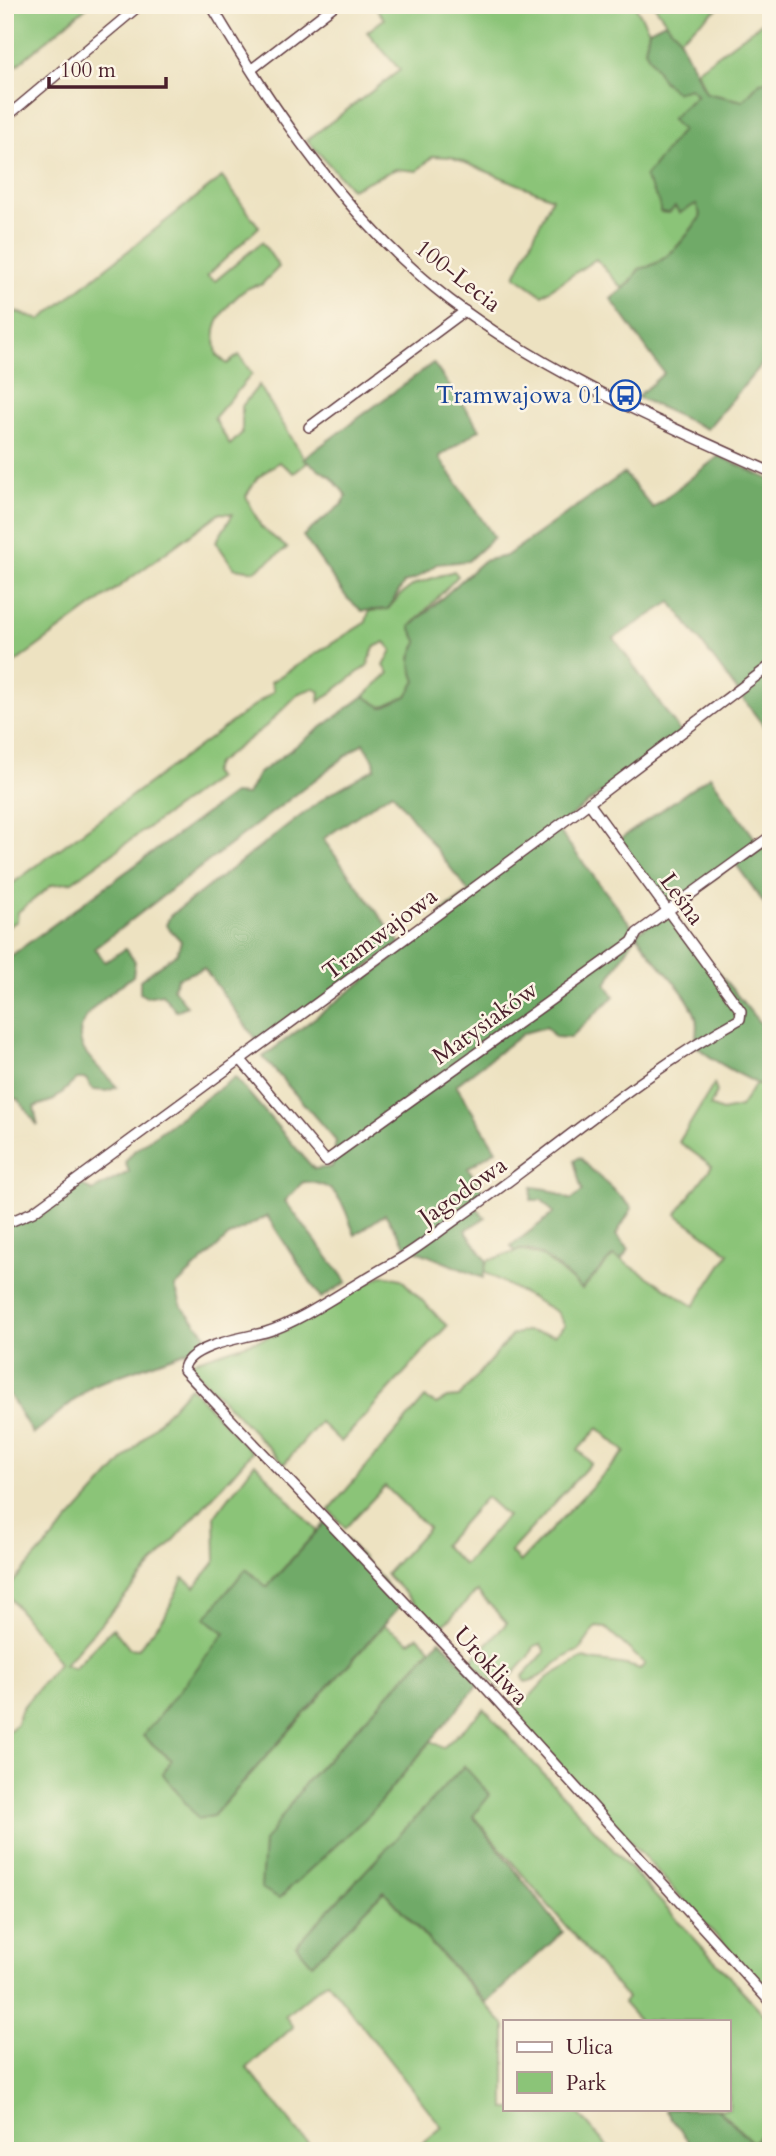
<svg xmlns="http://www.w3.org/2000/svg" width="776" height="2156" viewBox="0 0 776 2156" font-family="Cardo,serif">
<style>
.green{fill:#8bc478;stroke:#6a7252;stroke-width:2;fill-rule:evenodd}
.forest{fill:#70aa68;stroke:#5d644a;stroke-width:2}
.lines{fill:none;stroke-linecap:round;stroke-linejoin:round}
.stream{stroke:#44afc3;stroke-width:2.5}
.minor-casing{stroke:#623c42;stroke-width:12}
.minor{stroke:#fff;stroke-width:9}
.labels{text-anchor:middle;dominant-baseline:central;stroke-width:5;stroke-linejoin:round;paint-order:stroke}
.street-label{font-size:24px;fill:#4a1f2b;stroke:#fcf5e5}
.transit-label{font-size:24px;fill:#164399;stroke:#fcf5e5;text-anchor:end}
</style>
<rect width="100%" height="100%" fill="#fcf5e5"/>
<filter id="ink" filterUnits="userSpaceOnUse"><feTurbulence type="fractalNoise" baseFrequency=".0143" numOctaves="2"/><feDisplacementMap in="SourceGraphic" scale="14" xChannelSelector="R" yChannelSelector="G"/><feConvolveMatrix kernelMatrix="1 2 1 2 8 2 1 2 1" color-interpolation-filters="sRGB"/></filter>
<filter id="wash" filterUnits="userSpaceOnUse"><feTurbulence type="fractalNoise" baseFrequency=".00686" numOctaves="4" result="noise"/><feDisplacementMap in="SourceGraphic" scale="28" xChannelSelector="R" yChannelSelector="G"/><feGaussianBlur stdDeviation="1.57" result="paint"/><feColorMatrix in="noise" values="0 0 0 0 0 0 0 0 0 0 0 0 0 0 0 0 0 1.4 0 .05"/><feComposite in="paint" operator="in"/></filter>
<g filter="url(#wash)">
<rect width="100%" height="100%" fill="#ede2c1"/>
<g class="green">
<polygon points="5,5 89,5 5,75"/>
<path d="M374 5H635L649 30 645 50 697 95 672 119 682 130 645 177 660 204 675 207 697 204 701 216C686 237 667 265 639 269L630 283 622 288 596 259 542 295 515 276 552 198 451 157 433 156 417 171 396 169 351 189 307 140 400 70 367 32 384 19Z"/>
<polygon points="654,5 722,5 679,39"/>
<polygon points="771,16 771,80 760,83 743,101 706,93 697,70"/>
<path d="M222 177 259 227 207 276 215 281 262 242 279 267 261 285C243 284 222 311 216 326 213 334 216 347 217 355L227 364 239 355 252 374 214 418 230 445 242 433V406L259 385 307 463 294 473 279 462 257 478 246 496 261 527 287 548 255 571 234 568 216 542 233 514 220 513 9 667 5 673V308L40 320Z"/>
<path d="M454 571 458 576 411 626 418 643C408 657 410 666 416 681L407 696 382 707 364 696 389 673 384 666 392 650 385 642 374 647 368 665 319 702 320 692 314 688 299 693 266 726 216 764 212 773 217 778 72 882 52 885 18 912 17 921 5 929V889L274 691 271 682 366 622 369 611 388 609 400 595 415 584Z"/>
<path d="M756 1083 771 1092V1996L514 1714 547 1678 583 1658C603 1664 621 1661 640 1669L645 1664 606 1628 596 1627 579 1651C557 1656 547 1679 525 1682L523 1676 545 1652 541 1644 534 1646 529 1657 500 1688 470 1662 507 1623 477 1591 440 1629 386 1574 428 1528 385 1486 345 1528 329 1510 425 1398 436 1404 447 1398 459 1397 512 1335 526 1331 555 1335 565 1325 557 1312 484 1272 487 1261 521 1250 544 1257 582 1289 613 1255 694 1306 729 1253 676 1214 712 1166 679 1142 714 1084 717 1092 710 1106 722 1111 740 1107ZM598 1428 625 1452 520 1562 510 1552 591 1463 578 1450ZM486 1497 507 1516 464 1565 443 1545Z"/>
<polygon points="383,1275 401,1279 447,1326 341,1442 320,1422 284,1464 188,1363 277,1334"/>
<polygon points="190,1387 252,1452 64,1665 74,1668 113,1628 129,1648 138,1649 165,1616 183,1578 195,1587 216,1560 215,1516 255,1463 317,1531 267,1587 205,1618 225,1633 144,1736 172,1760 197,1818 213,1816 384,1625 410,1642 418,1636 431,1649 306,1782 369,1815 431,1741 443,1748 484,1709 771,2022 771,2126 767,2126 753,2143 717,2109 729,2109 729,2021 639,2021 623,2003 627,1998 473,1816 464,1766 313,1963 384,1891 505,2026 505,2109 575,2109 611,2151 413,2151 442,2127 327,1981 285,2016 293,2027 247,2068 314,2151 5,2151 5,1734 16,1725 22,1708 59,1663 5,1591"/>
</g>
<g class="forest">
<path d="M665 22 677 34 706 93 743 101 760 82 771 80V354L707 429 637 397 664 373 611 299 630 283 639 269C667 265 686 237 701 216L696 204 680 213 675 207 669 213 660 212V204L645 177 682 130 671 119 697 95 690 88 676 92 663 81 645 50 649 30Z"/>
<polygon points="433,363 480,429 439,457 494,537 468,561 437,564 417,578 404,583 388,609 362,611 347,598 303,536 342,504 347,496 331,477 303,459"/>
<path d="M719 456 771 480V526L763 542 771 555V736L671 602 614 638 681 733 556 827 637 933 668 911 619 840 710 776 759 844 771 836V913L735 863 669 912 759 1022 771 1032V1092C745 1076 717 1065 695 1045 696 1035 699 1022 694 1012 682 984 652 962 637 934L606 984 614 996 570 1038 555 1037 546 1027 524 1033 456 1085 496 1150 468 1168 486 1196 474 1204 485 1218 465 1230 487 1261 483 1278 407 1247 385 1214 355 1235C343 1206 340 1182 303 1182L285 1201 347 1282 321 1298 267 1216 229 1236 175 1287 182 1307 212 1342 93 1385 33 1434 5 1388V1218L16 1221 82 1185 92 1191 129 1172 125 1162 134 1151 235 1077 314 1169 332 1167 336 1141 263 1057 447 918 441 912 469 892 392 792 323 839 400 943 256 1050 254 1037 204 968 178 978 173 988 187 1006 176 1011 162 994 146 997 140 993V980L177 953 181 941 166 925 170 916 328 795 375 768 374 760 363 743 95 948 105 962 125 949 135 961 133 976C114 991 70 1016 82 1046 86 1057 108 1077 117 1087L108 1091 93 1090 86 1079H77L54 1100 34 1107 38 1126 18 1099H5V960L233 794 247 795 258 774 364 696 382 707 407 696 416 681C410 666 408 657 418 643L410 627 483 561 506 556 624 473 653 508Z"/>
<path d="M580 1157C596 1177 615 1189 632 1208L616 1235 629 1249 621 1260 613 1256 582 1289C565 1276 539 1243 515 1251L511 1246 554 1213 542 1200H531L532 1187 547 1189 571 1200 582 1191 574 1161Z"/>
<polygon points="328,1519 403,1603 213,1816 198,1819 163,1774 171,1760 143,1736 225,1633 205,1618 246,1569 267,1587"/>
<polygon points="440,1640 480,1682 369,1815 279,1898 261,1888 264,1842 306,1782"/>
<polygon points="464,1766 490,1795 473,1816 563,1932 486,2003 384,1891 312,1964 296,1945"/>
<polygon points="668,2109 717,2109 753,2143 767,2126 771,2126 771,2151 696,2151 665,2110"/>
</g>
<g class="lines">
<polyline class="stream" points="760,2151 771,2128"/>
</g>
</g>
<g filter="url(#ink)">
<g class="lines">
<defs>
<g id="minor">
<path d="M211 5C274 112 350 223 450 300 545 373 661 423 771 472"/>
<polyline points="252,69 335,5"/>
<polyline points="5,118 140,5"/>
<polyline points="309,427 465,311"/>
<path d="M589 803 741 1011 740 1019C639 1074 552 1153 458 1218 435 1234 412 1253 387 1266 352 1285 301 1322 266 1332 246 1337 185 1346 184 1370L475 1676 771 2003"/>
<polyline points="241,1060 326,1161 632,942 637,933 771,836"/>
<polyline points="5,1224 33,1212 577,812 771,665"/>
</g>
</defs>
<use href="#minor" class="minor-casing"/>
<use href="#minor" class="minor"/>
</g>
</g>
<defs>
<symbol id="bus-ring" viewBox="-11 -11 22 22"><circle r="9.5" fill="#fcf5e5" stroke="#1a4fb4" stroke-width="1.5"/><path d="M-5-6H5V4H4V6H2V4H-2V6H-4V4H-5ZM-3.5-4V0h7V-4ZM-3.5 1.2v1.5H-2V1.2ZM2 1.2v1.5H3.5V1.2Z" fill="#1a4fb4"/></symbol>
</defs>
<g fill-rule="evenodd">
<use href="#bus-ring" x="608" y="378" width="35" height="35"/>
</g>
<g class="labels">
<g class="street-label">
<text transform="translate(458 276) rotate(38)">100-Lecia</text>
<text transform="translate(682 899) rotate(54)">Leśna</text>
<text transform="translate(380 934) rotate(-37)">Tramwajowa</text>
<text transform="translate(485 1023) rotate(-36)">Matysiaków</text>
<text transform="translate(463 1191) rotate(-35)">Jagodowa</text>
<text transform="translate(491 1666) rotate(47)">Urokliwa</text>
</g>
<g class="transit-label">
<text x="603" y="395">Tramwajowa 01</text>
</g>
</g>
<rect width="776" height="2156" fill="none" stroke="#fcf5e5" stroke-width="28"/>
<rect x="503" y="2020" width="228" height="91" fill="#fcf5e5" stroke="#b59f9b" stroke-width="2"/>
<rect x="517" y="2042" width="35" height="10" fill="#ffffff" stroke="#b59f9b" stroke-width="2"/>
<text x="566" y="2054" font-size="21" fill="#4a1f2b">Ulica</text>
<rect x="517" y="2072" width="35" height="21" fill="#8bc478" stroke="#b59f9b" stroke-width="2"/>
<text x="566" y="2090" font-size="21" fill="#4a1f2b">Park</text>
<path d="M49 77v10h117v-10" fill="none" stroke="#4a1f2b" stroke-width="3.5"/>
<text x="60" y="77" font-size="21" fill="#4a1f2b" stroke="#fcf5e5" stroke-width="5" paint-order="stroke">100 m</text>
</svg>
